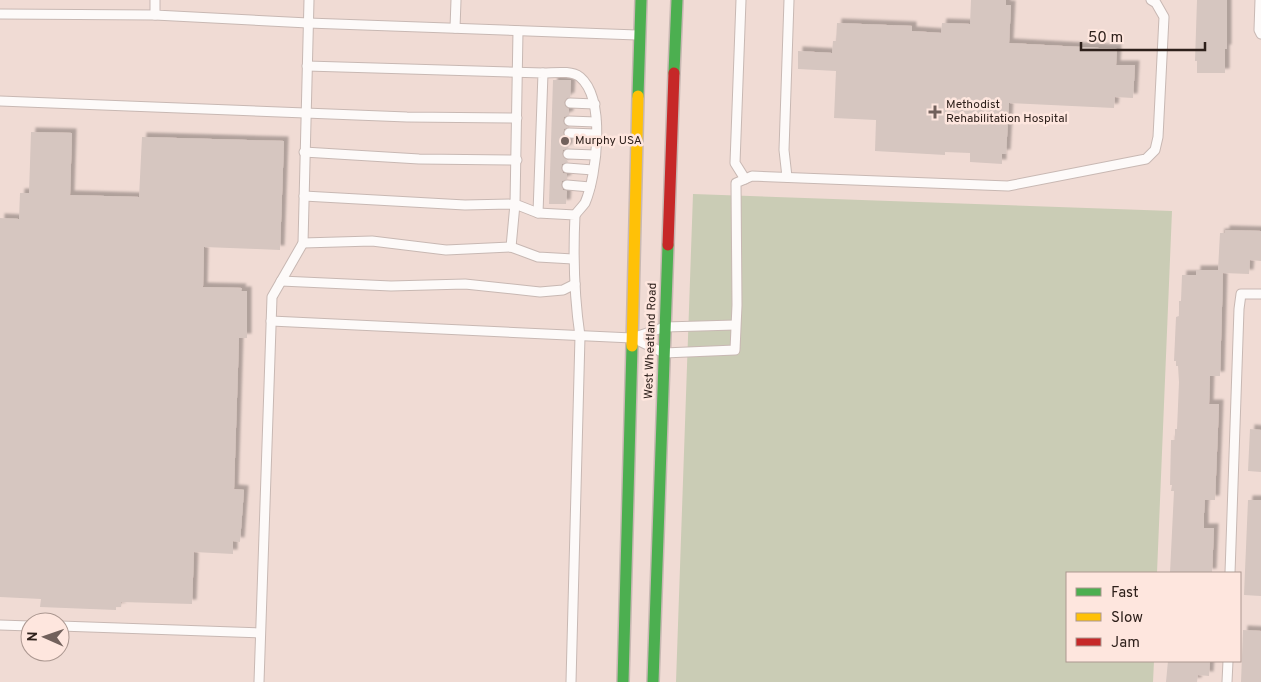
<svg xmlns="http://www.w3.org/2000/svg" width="1261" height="682" viewBox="0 0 1261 682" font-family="Overpass,sans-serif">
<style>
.green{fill:#caccb5}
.building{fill:#d6c6c0;filter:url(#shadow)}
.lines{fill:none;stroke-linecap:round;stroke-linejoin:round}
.lane-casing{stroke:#c8b8b3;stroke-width:11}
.fast-casing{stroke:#c8b8b3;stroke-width:14}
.slow-casing{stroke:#c8b8b3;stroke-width:14}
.jam-casing{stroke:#c8b8b3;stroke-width:14}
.lane{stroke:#fdfaf9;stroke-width:9}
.fast{stroke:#4caf50;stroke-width:11}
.slow{stroke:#ffc107;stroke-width:11}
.jam{stroke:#c62828;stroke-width:11}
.poi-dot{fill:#72615c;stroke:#fee6de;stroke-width:2}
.labels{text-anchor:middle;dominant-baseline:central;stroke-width:5;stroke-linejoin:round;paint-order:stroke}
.poi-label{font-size:12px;fill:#2e201b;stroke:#fee6de;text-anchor:start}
.street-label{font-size:12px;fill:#2e201b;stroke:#fee6de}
</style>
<defs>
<filter id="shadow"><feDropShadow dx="4.5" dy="-4.5" stdDeviation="1" flood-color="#0004"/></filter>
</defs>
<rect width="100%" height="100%" fill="#f0dbd4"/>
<polygon class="green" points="693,194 1172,211 1157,573 1067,573 1067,661 1154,661 1153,682 676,682"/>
<g class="building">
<polygon points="971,0 1006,0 1006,5 1011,5 1009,43 1117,49 1116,65 1135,65 1133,98 1115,97 1114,108 1009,103 1006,154 1002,154 1002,164 970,162 970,153 945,152 945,155 875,151 876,120 834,118 836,71 798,69 798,51 832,53 833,41 836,41 837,23 912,26 912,31 941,33 942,23 970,24"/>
<polygon points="1197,0 1227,0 1227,49 1225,49 1225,73 1197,73 1197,61 1195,61"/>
<polygon points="553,80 571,80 570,97 567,98 564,102 565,106 569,109 569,115 564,117 563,121 564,124 568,127 564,129 563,133 565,138 568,139 568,148 563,150 562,154 568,162 562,164 561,168 563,173 567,174 567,179 562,181 561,185 563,190 567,191 566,204 549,204"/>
<polygon points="31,132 72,133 70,195 139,197 142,137 284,141 280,250 204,247 203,287 242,288 241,291 247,291 247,338 239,338 234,489 244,490 240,542 233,541 233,554 194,552 192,604 121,602 121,607 116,607 116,610 40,607 41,599 0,597 0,218 19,219 20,193 29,193"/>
<polygon points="1225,230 1261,231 1261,261 1250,260 1249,274 1223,273 1220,376 1210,376 1209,404 1219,404 1215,500 1205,500 1204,514 1204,528 1214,528 1212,573 1170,573 1174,491 1171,491 1172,485 1170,485 1171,440 1175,440 1175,429 1177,429 1179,382 1178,366 1176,366 1176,361 1174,361 1176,317 1179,316 1179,301 1181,301 1182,275 1196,275 1196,270 1218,270 1220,233 1225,233"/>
<polygon points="1250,429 1261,430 1261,472 1248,471"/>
<polygon points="1248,500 1261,500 1261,596 1244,595"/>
<polygon points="1243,630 1261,631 1261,682 1241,682"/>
<polygon points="1168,661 1210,661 1209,676 1198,675 1197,682 1166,682"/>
</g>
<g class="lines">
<defs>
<g id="lane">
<polyline points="155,0 155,15 308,23 637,35"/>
<polyline points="741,0 735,163 745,179"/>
<polyline points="1260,0 1259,30 1261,34"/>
<polyline points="0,14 155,15"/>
<polyline points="455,28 456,0"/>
<path d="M518 31 515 204 538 213 575 215C573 256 574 295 580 336L571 682"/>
<polyline points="307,66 543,73 538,213"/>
<path d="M543 73C554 73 571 70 580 77 606 99 597 175 585 203 582 207 578 211 575 215"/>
<polyline points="0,101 407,117 517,118"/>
<polyline points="570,103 595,104"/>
<polyline points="569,121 596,122"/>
<polyline points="569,133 596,134"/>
<polyline points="304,152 419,159 517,160"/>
<polyline points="568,154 595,155"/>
<polyline points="567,168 593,170"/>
<polyline points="787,177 784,150 789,0"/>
<polyline points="567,185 590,187"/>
<polyline points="304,196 465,205 515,204 511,247"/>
<polyline points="303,243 372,241 446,250 511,247 538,257 573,259"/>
<polyline points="281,281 391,286 465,284 540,292 563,290 575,284"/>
<polyline points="271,321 632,338 665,327 735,325"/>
<polyline points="635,339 664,353 735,350 737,305 736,183 752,176 1008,186 1146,159 1155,150 1158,137 1164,17 1156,3 1151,0"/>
<polyline points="1230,573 1239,309 1241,294 1261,294"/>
<polyline points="0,625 30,626"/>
<polyline points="60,626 260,633"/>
<polyline points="259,682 272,297 303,243 309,0"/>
<polyline points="1227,682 1228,661"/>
</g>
<g id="fast">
<polyline points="674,73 677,0"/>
<polyline points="638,96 641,0"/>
<polyline points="623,682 632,346"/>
<polyline points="653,682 668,245"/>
</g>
<polyline id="slow" points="632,346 638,96"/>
<polyline id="jam" points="668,245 674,73"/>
</defs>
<use href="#lane" class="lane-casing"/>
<use href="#fast" class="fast-casing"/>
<use href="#slow" class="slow-casing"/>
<use href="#jam" class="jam-casing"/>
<use href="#lane" class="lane"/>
<use href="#fast" class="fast"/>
<use href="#slow" class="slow"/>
<use href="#jam" class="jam"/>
</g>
<g class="poi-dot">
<path d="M932.5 104.5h5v5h5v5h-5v5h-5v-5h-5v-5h5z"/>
<circle cx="565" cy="141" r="5"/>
</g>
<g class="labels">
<g class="poi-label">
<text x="946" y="105">Methodist<tspan x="946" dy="14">Rehabilitation Hospital</tspan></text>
<text x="575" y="141">Murphy USA</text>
</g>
<g class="street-label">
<text transform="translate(651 341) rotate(-88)">West Wheatland Road</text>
</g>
</g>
<rect x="1066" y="572" width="175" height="90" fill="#fee6de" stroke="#ab9790"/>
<rect x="1076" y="588" width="25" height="8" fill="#4caf50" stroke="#ab9790"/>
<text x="1111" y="597" font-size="15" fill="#2e201b">Fast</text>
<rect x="1076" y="613" width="25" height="8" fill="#ffc107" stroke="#ab9790"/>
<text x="1111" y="622" font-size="15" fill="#2e201b">Slow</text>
<rect x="1076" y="638" width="25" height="8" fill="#c62828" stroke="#ab9790"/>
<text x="1111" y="647" font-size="15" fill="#2e201b">Jam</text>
<g transform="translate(45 637) rotate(272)"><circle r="24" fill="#fee6de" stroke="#ab9790"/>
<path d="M0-4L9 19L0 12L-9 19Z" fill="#72615c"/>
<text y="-8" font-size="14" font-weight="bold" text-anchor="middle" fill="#2e201b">N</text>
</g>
<path d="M1081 42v8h124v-8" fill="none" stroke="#2e201b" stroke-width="2.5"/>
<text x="1088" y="42" font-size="15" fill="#2e201b" stroke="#fee6de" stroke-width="4" paint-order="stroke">50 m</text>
</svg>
